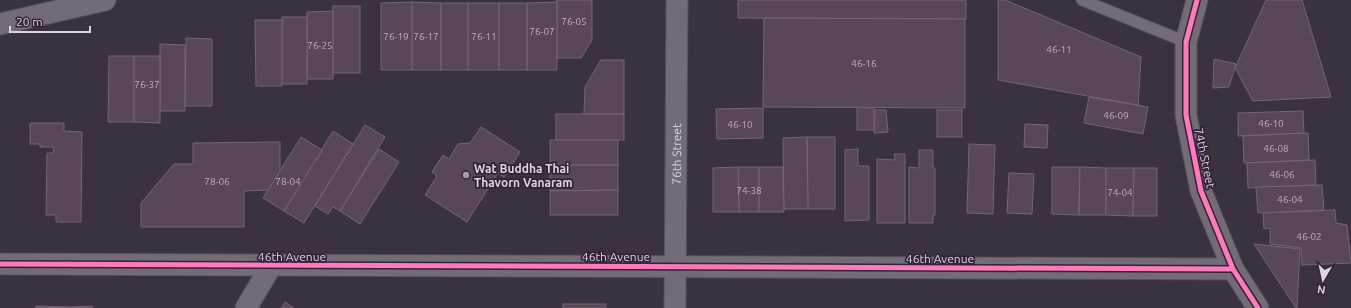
<svg xmlns="http://www.w3.org/2000/svg" width="1351" height="308" viewBox="0 0 1351 308" font-family="Ubuntu,sans-serif">
<style>
.building{fill:#594755;stroke:#726771}
.lines{fill:none;stroke-linecap:round;stroke-linejoin:round}
.lane-casing{stroke:#574f5a;stroke-width:13}
.street-casing{stroke:#574f5a;stroke-width:23}
.lane{stroke:#736c76;stroke-width:11}
.street{stroke:#736c76;stroke-width:21}
.cycleway-casing{stroke:#34223a;stroke-width:8}
.cycleway{stroke:#fd7abc;stroke-width:5}
.poi-dot{fill:#a49aa8;stroke:#34223a;stroke-width:1.5}
.labels{text-anchor:middle;dominant-baseline:central;stroke-width:3.5;stroke-linejoin:round;paint-order:stroke}
.number-label{font-size:10px;fill:#bcafbe}
.street-label{font-size:12px;fill:#ddd2e1;stroke:#34223a}
.poi-label{font-size:12px;font-weight:bold;fill:#ddd2e1;stroke:#34223a;text-anchor:start}
</style>
<rect width="100%" height="100%" fill="#3b323f"/>
<g class="building">
<polygon points="557,0 592,0 592,40 581,58 557,58"/>
<polygon points="738,0 966,0 966,19 738,18"/>
<polygon points="998,0 1005,0 1141,57 1138,105 998,80"/>
<polygon points="1266,0 1302,0 1331,97 1253,101 1235,68"/>
<polygon points="412,2 441,3 441,70 412,70"/>
<polygon points="412,2 412,70 381,70 381,3"/>
<polygon points="557,2 557,70 527,70 527,3"/>
<rect x="441" y="3" width="27" height="67"/>
<rect x="468" y="3" width="31" height="67"/>
<rect x="499" y="3" width="28" height="67"/>
<rect x="333" y="6" width="27" height="67"/>
<polygon points="333,11 333,79 307,79 307,12"/>
<rect x="282" y="17" width="25" height="67"/>
<polygon points="764,18 965,19 965,108 763,107"/>
<polygon points="255,20 282,20 282,86 256,86"/>
<polygon points="186,38 212,39 212,106 185,106"/>
<polygon points="160,44 185,45 185,111 160,111"/>
<polygon points="109,56 134,56 134,122 108,122"/>
<polygon points="134,56 160,56 160,123 134,122"/>
<polygon points="1214,59 1236,64 1229,87 1213,88"/>
<polygon points="601,60 624,60 624,114 584,114 585,87"/>
<polygon points="1089,97 1148,107 1143,134 1084,123"/>
<polygon points="857,107 874,108 874,130 857,130"/>
<polygon points="763,108 763,138 717,139 716,109"/>
<polygon points="875,110 886,110 888,132 874,133"/>
<rect x="937" y="110" width="25" height="27"/>
<polygon points="1303,111 1304,133 1238,136 1238,113"/>
<rect x="556" y="114" width="68" height="26"/>
<polygon points="30,123 64,123 64,131 82,132 81,222 56,222 56,215 46,215 47,153 53,153 54,147 40,147 40,144 30,144"/>
<polygon points="1025,124 1048,125 1047,148 1024,147"/>
<polygon points="365,125 385,137 340,211 333,207 328,214 315,206"/>
<polygon points="481,127 520,152 504,177 498,173 467,222 425,195 437,176 432,172 443,155 449,159 458,144 470,143"/>
<polygon points="333,131 353,144 304,223 284,211"/>
<polygon points="1308,133 1309,160 1244,163 1243,136"/>
<polygon points="301,137 322,150 284,211 263,198"/>
<polygon points="807,137 835,137 835,209 808,209"/>
<polygon points="807,137 808,209 784,209 783,138"/>
<rect x="550" y="140" width="68" height="25"/>
<polygon points="280,142 280,171 268,190 244,191 244,227 141,227 141,203 174,164 193,164 193,143"/>
<polygon points="969,144 995,145 993,214 967,213"/>
<polygon points="379,149 399,162 360,224 340,211"/>
<polygon points="858,149 858,166 869,166 869,220 845,221 845,150"/>
<polygon points="919,150 933,150 933,168 935,168 935,215 933,215 933,223 909,223 909,167 919,168"/>
<polygon points="894,154 905,154 905,223 877,223 877,159 895,160"/>
<polygon points="1315,160 1316,185 1248,188 1247,163"/>
<polygon points="550,165 618,165 618,190 550,191"/>
<polygon points="738,167 759,167 759,212 739,212"/>
<polygon points="738,167 739,212 713,212 713,168"/>
<polygon points="759,167 783,167 784,212 759,212"/>
<polygon points="1052,167 1080,167 1079,215 1052,214"/>
<polygon points="1080,167 1106,168 1106,215 1079,215"/>
<polygon points="1106,168 1134,168 1133,216 1106,215"/>
<polygon points="1134,168 1157,168 1157,216 1133,216"/>
<polygon points="1009,173 1034,174 1032,214 1007,213"/>
<polygon points="1322,185 1324,210 1258,213 1256,187"/>
<polygon points="618,190 618,215 550,215 550,191"/>
<polygon points="1335,210 1336,223 1347,225 1351,263 1302,265 1301,248 1270,244 1270,228 1264,229 1263,213"/>
<polygon points="1254,244 1300,249 1297,308 1296,308"/>
<polygon points="285,302 294,308 281,308"/>
<rect x="563" y="304" width="43" height="4"/>
<polygon points="36,306 68,307 35,308"/>
<polygon points="93,306 92,308 67,308 68,307"/>
</g>
<g class="lines">
<defs>
<polyline id="lane" points="1082,0 1186,42"/>
<g id="street">
<polyline points="1197,0 1186,42 1186,115 1201,191 1233,269 1258,308"/>
<polyline points="0,24 105,0"/>
<polyline points="0,264 1233,269"/>
<polyline points="246,308 271,266"/>
<path id="s1" d="M675 308 677 0"/>
</g>
</defs>
<use href="#lane" class="lane-casing"/>
<use href="#street" class="street-casing"/>
<use href="#lane" class="lane"/>
<use href="#street" class="street"/>
<defs>
<g id="cycleway">
<polyline points="1197,0 1186,42 1186,115 1201,191 1233,269 1258,308"/>
<polyline points="0,264 1233,269"/>
</g>
</defs>
<use href="#cycleway" class="cycleway-casing"/>
<use href="#cycleway" class="cycleway"/>
</g>
<circle class="poi-dot" cx="466" cy="175" r="4"/>
<g class="labels">
<g class="number-label">
<text x="574" y="21">76-05</text>
<text x="542" y="31">76-07</text>
<text x="396" y="36">76-19</text>
<text x="426" y="36">76-17</text>
<text x="484" y="36">76-11</text>
<text x="320" y="45">76-25</text>
<text x="1059" y="49">46-11</text>
<text x="864" y="63">46-16</text>
<text x="147" y="84">76-37</text>
<text x="1116" y="115">46-09</text>
<text x="1271" y="123">46-10</text>
<text x="740" y="124">46-10</text>
<text x="1276" y="148">46-08</text>
<text x="1282" y="174">46-06</text>
<text x="217" y="181">78-06</text>
<text x="288" y="181">78-04</text>
<text x="749" y="190">74-38</text>
<text x="1120" y="192">74-04</text>
<text x="1290" y="199">46-04</text>
<text x="1309" y="236">46-02</text>
</g>
<g class="street-label">
<text stroke="none"><textPath href="#s1" startOffset="154">76th Street</textPath></text>
<text transform="translate(1205 158) rotate(78)">74th Street</text>
<text x="292" y="256">46th Avenue</text>
<text x="616" y="256">46th Avenue</text>
<text x="940" y="258">46th Avenue</text>
</g>
<g class="poi-label">
<text x="474" y="168">Wat Buddha Thai<tspan x="474" dy="14">Thavorn Vanaram</tspan></text>
</g>
</g>
<g transform="translate(1323 280) rotate(189)" stroke="#34223a" stroke-width="3" paint-order="stroke">
<path d="M0-3L7 15L0 10L-7 15Z" fill="#ddd2e1"/>
<text y="-6" font-size="11" font-weight="bold" text-anchor="middle" fill="#ddd2e1">N</text>
</g>
<path d="M10 26v6h80v-6" fill="none" stroke="#ddd2e1" stroke-width="2"/>
<text x="16" y="26" font-size="12" fill="#ddd2e1" stroke="#34223a" stroke-width="3" paint-order="stroke">20 m</text>
</svg>
